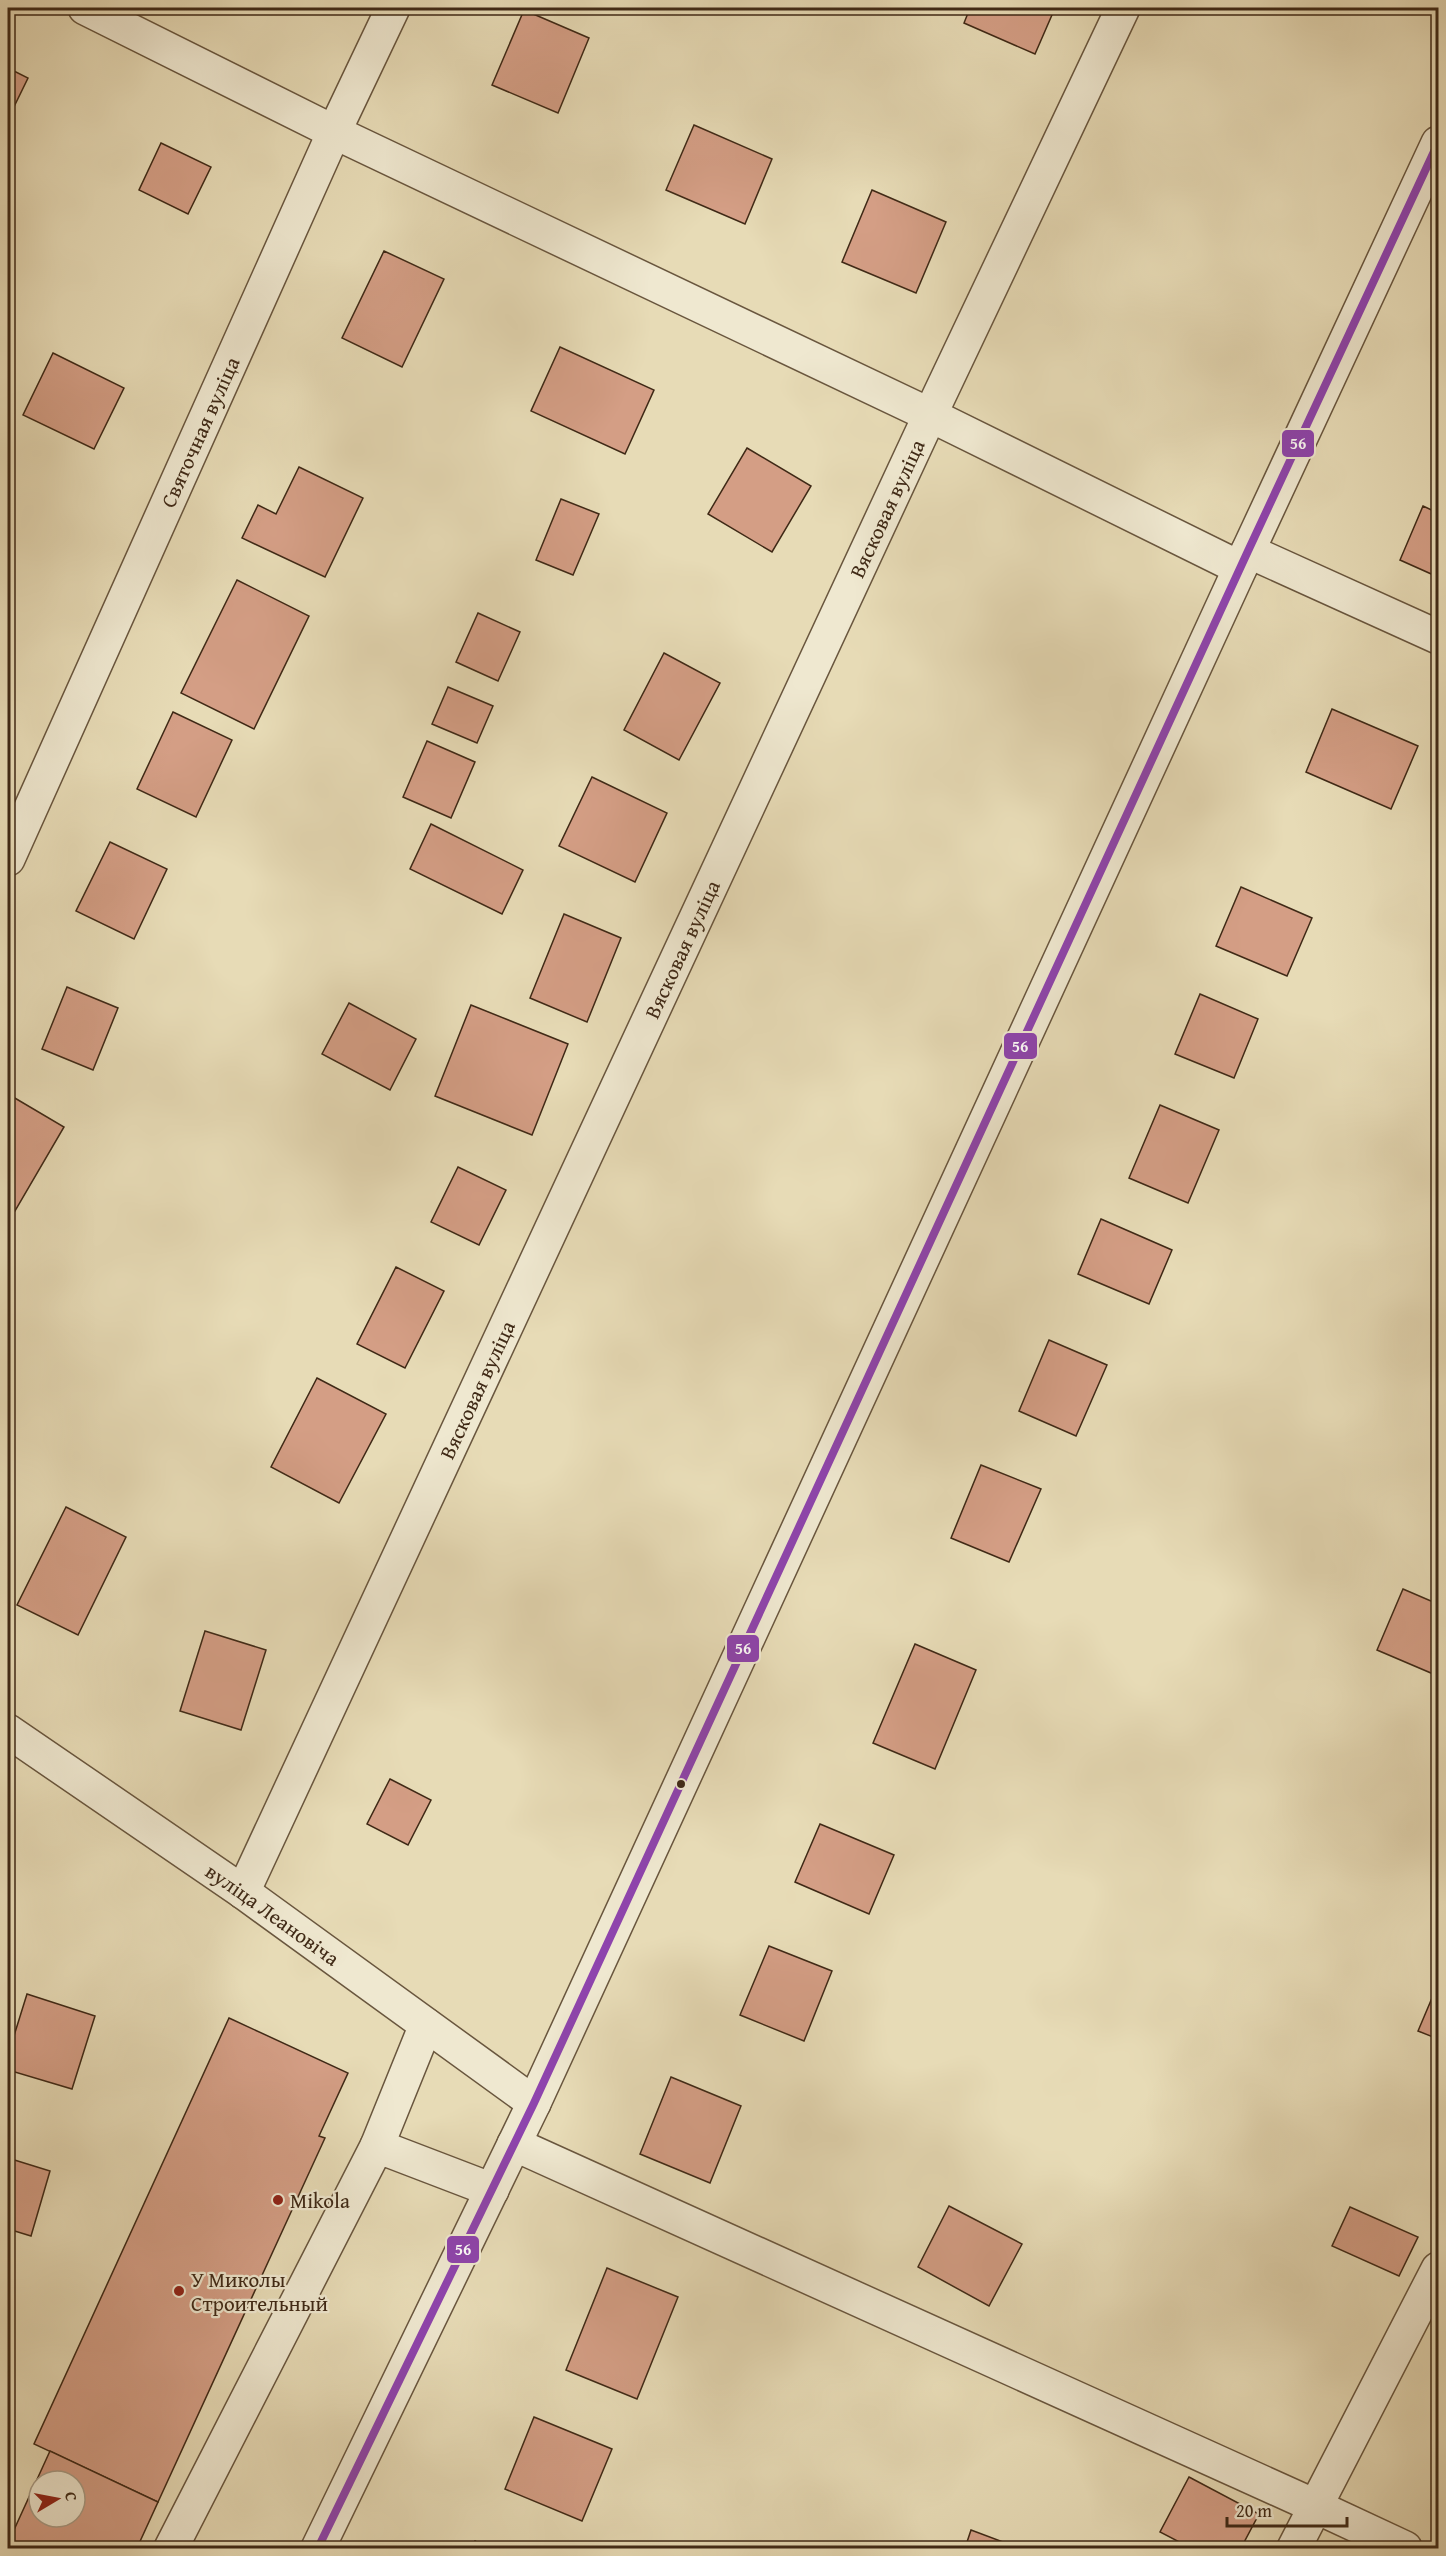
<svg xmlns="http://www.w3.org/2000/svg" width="1446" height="2556" viewBox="0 0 1446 2556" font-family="'Gentium Book Plus',serif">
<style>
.building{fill:#d49e85;stroke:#3f2916;stroke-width:1.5;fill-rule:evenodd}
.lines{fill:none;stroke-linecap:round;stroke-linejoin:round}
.minor-casing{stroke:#69563e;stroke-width:36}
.minor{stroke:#efe8d0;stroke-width:33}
.bus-1-casing{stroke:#efe8d0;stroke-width:12}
.bus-1{stroke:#8e44ad;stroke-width:8}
.bus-dot{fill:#3f2916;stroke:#efe8d0;stroke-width:2}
.poi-dot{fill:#8f2418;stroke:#efe8d0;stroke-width:2}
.labels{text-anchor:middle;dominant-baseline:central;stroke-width:4.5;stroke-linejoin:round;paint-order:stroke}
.street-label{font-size:21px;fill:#3f2916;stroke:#efe8d0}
.poi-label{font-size:21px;fill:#3f2916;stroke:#efe8d0;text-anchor:start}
.line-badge{stroke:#efe8d0;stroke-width:2}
.badge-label{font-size:16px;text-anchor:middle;font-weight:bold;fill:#fff}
</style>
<rect width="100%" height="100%" fill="#e7dbb6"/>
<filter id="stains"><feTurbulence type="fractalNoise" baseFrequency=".00333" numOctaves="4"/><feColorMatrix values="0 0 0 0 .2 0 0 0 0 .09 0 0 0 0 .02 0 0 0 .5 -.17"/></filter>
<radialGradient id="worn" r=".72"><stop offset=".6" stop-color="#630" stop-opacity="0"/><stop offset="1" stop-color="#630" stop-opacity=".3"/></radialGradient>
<g class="building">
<polygon points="970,8 1055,8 1035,54 964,23"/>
<polygon points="524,10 589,38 558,113 492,85"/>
<polygon points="8,68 28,78 8,119"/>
<polygon points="694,125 772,159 745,224 666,190"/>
<polygon points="161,143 211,167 188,214 139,190"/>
<polygon points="872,190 946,222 916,293 842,262"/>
<polygon points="384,251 444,279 402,367 342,338"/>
<polygon points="560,347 654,390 625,454 531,411"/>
<polygon points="53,353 124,388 94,449 23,415"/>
<polygon points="747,448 811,486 772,552 708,514"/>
<polygon points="299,467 363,498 325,577 242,538 258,505 276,514"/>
<polygon points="561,499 599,514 573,575 536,560"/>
<polygon points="1423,506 1438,513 1438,577 1400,560"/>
<polygon points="237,580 309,616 254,729 181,693"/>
<polygon points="478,613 520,632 498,681 456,662"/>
<polygon points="664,653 720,683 679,760 624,730"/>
<polygon points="448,687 493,706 477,743 432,724"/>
<polygon points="1332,709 1418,746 1391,809 1306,772"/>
<polygon points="173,712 232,740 196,817 137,789"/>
<polygon points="427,741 475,762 451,818 403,797"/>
<polygon points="592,777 667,813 635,882 559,846"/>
<polygon points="431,824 523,870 502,914 410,869"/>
<polygon points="110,842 167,869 134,939 76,911"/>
<polygon points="1241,887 1312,918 1287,976 1216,946"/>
<polygon points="564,914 621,938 587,1022 530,998"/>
<polygon points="67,987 118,1008 93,1070 42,1049"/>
<polygon points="1200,994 1258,1019 1234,1078 1175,1054"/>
<polygon points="349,1003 416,1039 390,1090 322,1054"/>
<polygon points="471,1005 568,1044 532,1135 435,1096"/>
<polygon points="8,1094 64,1127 15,1211 8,1206"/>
<polygon points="1160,1105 1219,1130 1188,1203 1129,1178"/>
<polygon points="458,1167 506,1190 479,1245 431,1222"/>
<polygon points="1101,1219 1172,1250 1149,1304 1078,1274"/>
<polygon points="396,1267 444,1291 405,1368 357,1344"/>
<polygon points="1049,1340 1107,1365 1076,1436 1019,1411"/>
<polygon points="317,1378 386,1414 339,1503 271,1467"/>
<polygon points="981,1465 1041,1489 1009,1562 951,1538"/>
<polygon points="66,1507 126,1537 78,1635 17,1605"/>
<polygon points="1403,1589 1438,1604 1438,1676 1377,1650"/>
<polygon points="205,1631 266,1650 241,1730 180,1711"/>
<polygon points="915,1644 976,1670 935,1769 873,1743"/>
<polygon points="390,1779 431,1800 408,1845 367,1824"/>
<polygon points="820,1824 894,1855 869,1914 795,1882"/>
<polygon points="769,1946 832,1971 804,2041 740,2015"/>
<polygon points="1435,1991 1438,1993 1438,2039 1418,2031"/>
<polygon points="27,1994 95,2016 72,2089 8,2070 8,2055"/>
<polygon points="229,2018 348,2073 319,2136 325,2138 158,2502 34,2444"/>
<polygon points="671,2077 741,2106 710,2183 640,2154"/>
<polygon points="8,2158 50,2171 31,2236 8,2229"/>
<polygon points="949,2206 1022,2244 989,2306 918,2267"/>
<polygon points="1350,2207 1418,2237 1399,2276 1332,2246"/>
<polygon points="607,2268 678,2297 637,2399 566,2370"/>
<polygon points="534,2417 612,2449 582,2521 505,2489"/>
<path d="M50 2451 158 2502 137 2548H8V2543ZM39 2481H75V2517H39Z"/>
<polygon points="1189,2477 1259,2514 1241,2548 1191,2548 1160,2532"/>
<polygon points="971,2530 1019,2548 965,2548"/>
<polygon points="475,2541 489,2548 471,2548"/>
</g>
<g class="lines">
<defs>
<g id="minor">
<polyline points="85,8 334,132 930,415 1240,568"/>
<polyline points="1248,551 1438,637"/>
<path id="s1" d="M8 859 334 132 393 8"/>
<path id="s2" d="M8 1731 243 1892 534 2103"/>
<path id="s3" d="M243 1892 930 415 1123 8"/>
<polyline points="514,2144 1317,2507 1405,2548"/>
<polyline points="377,2146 426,2025"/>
<polyline points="171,2548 377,2146 492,2190"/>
<polyline points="318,2548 534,2103 1248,551 1438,143"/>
<polyline points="1294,2548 1438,2269"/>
</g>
</defs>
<use href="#minor" class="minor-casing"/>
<use href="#minor" class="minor"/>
<defs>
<polyline id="bus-1" points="318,2548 534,2103 1248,551 1438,143"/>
</defs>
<use href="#bus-1" class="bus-1-casing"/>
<use href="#bus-1" class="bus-1"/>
</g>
<circle class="bus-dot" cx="681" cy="1784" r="5"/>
<g class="poi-dot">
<circle cx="278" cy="2200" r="6"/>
<circle cx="179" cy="2291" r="6"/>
</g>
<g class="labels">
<g class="street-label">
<text stroke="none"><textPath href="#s1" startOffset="468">Святочная вуліца</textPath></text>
<text stroke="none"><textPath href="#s3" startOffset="1526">Вясковая вуліца</textPath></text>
<text stroke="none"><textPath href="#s3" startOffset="1040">Вясковая вуліца</textPath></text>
<text stroke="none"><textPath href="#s3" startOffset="554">Вясковая вуліца</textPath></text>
<text stroke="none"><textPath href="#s2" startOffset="322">вуліца Леановіча</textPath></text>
</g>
<g class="poi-label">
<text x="290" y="2200">Mikola</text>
<text x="191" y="2279">У Миколы<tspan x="191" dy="24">Строительный</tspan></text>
</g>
</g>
<g class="line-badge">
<rect x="1281" y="429" width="34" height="29" rx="6" fill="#8e44ad"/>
<rect x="1003" y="1032" width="35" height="28" rx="6" fill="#8e44ad"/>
<rect x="726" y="1634" width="34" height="29" rx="6" fill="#8e44ad"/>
<rect x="446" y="2235" width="34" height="29" rx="6" fill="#8e44ad"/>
</g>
<g class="badge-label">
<text x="1298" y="449">56</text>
<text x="1020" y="1052">56</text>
<text x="743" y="1654">56</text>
<text x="463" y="2255">56</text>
</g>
<rect width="1446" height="2556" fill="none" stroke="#e7dbb6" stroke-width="30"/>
<rect x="9" y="9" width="1428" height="2538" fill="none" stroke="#3f2916" stroke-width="3"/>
<rect x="15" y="15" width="1416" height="2526" fill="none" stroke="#3f2916" stroke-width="1.5"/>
<g transform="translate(57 2499) rotate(80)"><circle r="28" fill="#efe8d0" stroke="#a99c86" stroke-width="1.5"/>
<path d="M0-4.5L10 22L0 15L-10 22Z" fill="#8f2418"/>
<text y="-9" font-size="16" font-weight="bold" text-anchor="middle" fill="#3f2916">С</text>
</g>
<path d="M1227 2517v9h120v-9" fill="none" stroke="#3f2916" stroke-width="3"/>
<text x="1236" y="2517" font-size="18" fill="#3f2916" stroke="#efe8d0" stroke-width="4.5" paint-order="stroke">20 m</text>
<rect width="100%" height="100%" filter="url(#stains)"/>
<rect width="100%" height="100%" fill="url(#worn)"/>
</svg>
